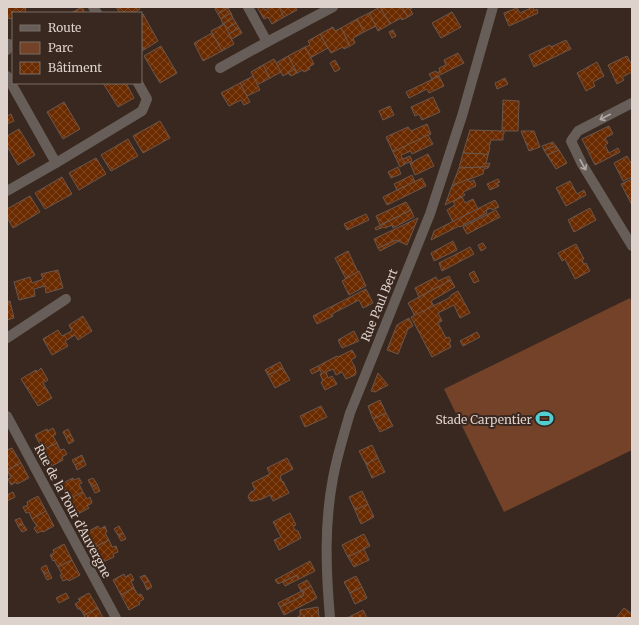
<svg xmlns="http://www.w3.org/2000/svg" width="639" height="625" viewBox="0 0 639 625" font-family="Merriweather,serif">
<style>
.park{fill:#734229}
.building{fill:url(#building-cross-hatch);stroke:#6b574d}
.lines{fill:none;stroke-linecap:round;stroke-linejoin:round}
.street{stroke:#675e59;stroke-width:10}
.oneway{stroke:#b4a9a4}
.labels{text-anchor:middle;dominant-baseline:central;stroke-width:4;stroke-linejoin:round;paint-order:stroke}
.street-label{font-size:12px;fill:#ded2cc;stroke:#39281f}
.poi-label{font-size:12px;fill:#ded2cc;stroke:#39281f;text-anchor:end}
</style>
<defs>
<pattern id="building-cross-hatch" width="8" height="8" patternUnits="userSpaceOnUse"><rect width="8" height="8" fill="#6b2b00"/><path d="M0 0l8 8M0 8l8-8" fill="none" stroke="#804924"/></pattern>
</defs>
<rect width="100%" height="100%" fill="#39281f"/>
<polygon class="park" points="630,298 632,303 632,450 504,512 444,389"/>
<g class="building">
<polygon points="7,7 26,7 25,13 13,13 13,19 7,18"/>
<polygon points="82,7 85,13 71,13"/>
<polygon points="116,7 139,7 140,9 133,13 120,13"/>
<polygon points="218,7 227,7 228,8 218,14 215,9"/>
<polygon points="257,7 263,7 265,10 271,7 279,7 284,17 272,24 268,17 264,19"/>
<polygon points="279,7 295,7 297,10 284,17"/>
<polygon points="380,7 402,7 408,17 402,20 401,18 390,24"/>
<polygon points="380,7 390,24 378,31 369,13"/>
<polygon points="402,7 414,7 410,9 413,14 408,17"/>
<polygon points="533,7 534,11 537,9 538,13 509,26 504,14 504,13 517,8 520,13"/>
<polygon points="228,8 231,13 221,19 218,14"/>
<polygon points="452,12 461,27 441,38 432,23"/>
<polygon points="231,13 233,18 223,24 221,19"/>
<polygon points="369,13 376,26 364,32 357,19"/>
<polygon points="143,14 158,41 142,51 141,16"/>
<polygon points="233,18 236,23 226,29 223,24"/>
<polygon points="357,19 364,32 353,38 355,43 350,46 341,28"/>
<polygon points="236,23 239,28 229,34 226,29"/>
<polygon points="224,24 234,44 222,51 211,31"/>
<polygon points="333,27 335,31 341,28 350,46 344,49 343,47 331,53 320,34"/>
<polygon points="239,28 242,33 232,39 229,34"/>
<polygon points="393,30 396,36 392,38 389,32"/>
<polygon points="212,33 222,51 203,61 194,43"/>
<polygon points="320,34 328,48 310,58 305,47 310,45 308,41"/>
<polygon points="566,40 571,49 534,67 529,55 550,45 551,47"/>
<polygon points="161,46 177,73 160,83 144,56"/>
<polygon points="305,47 314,64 309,67 310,69 304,72 303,70 297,73 288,56"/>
<polygon points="458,53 464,63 432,79 429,74 436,71 437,73 440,71 439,68 446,65 444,60"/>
<polygon points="288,56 295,69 283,76 276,63"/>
<polygon points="627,56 632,65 632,72 622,77 624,80 617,84 608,65"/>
<polygon points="274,59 281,72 270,78 263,65"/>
<polygon points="335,60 340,69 335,72 330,63"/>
<polygon points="597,62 604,76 593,82 595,86 586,91 577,73"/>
<polygon points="263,65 270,78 257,85 251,72"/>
<polygon points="295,69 297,73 291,76 288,73"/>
<polygon points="253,76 260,90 247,96 240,83"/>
<polygon points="439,76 444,86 429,93 427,89 409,98 406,92"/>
<polygon points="505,78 508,84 497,89 495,83"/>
<polygon points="103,83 126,83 134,98 118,107"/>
<polygon points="240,83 250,102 244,105 241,100 229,106 221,93"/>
<polygon points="433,97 440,112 422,120 419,114 415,116 411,107"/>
<polygon points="503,100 519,101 518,131 502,131"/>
<polygon points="64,102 80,129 63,139 47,112"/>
<polygon points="390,106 394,115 383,120 379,111"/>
<polygon points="11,114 14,121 7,124 7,116"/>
<polygon points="160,121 170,138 143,153 133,136"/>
<polygon points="427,124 431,134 393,152 386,137 408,127 411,131"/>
<polygon points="609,126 613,134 605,138 608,143 605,145 609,153 618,148 620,152 595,165 582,139"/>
<polygon points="19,129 35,155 18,165 7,146 7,136"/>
<polygon points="470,130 504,131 504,134 503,134 503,140 491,140 489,148 490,148 488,155 483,154 463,153"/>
<polygon points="521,131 534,131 540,147 529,151"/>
<polygon points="428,135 433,144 412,154 411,151 401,155 405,164 400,167 393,152"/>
<polygon points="128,139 138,156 111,171 101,155"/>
<polygon points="553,142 556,146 544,150 542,146"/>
<polygon points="556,146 559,150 547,155 544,150"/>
<polygon points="559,150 567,163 556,169 547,155"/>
<polygon points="463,153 483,154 488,155 486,164 490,163 489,166 485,167 459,168"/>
<polygon points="428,154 434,166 415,175 410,163 414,162 414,161"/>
<polygon points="410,156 412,161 405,164 403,159"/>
<polygon points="627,156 632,165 632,177 623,181 614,163"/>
<polygon points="96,158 106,174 79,190 69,173"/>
<polygon points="489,166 488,168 484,169 483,174 452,186 459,168 485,167"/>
<polygon points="398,167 401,174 391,178 388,172"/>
<polygon points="412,175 415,182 397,190 394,184"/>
<polygon points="62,177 72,194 45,209 35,193"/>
<polygon points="422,178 426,186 387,205 383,197"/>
<polygon points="468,179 469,182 474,180 476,186 463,192 465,195 445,205 452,186"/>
<polygon points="498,179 500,182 497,183 499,186 490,190 487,184"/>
<polygon points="632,179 632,205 621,184"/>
<polygon points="570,181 577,194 584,190 586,195 566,206 556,188"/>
<polygon points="30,196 40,212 13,228 7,217 7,209"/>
<polygon points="462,197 465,203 473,199 478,209 453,222 447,210 455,205 453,201"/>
<polygon points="495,200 499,207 492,210 491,208 486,210 487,213 460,227 459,226 431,240 434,231"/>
<polygon points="406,202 411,210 380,225 376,216"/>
<polygon points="590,208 596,220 574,232 568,220"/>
<polygon points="411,210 414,217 393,228 392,225 385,228 384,227 376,230 375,228"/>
<polygon points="496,210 500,217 467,234 463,227"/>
<polygon points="366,214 369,220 347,230 344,224"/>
<polygon points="418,218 407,245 396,240 378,248 374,239"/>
<polygon points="396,240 399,241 380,251 378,248"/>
<polygon points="453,241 457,250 434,261 431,253"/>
<polygon points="483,243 486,248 481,251 478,245"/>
<polygon points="576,244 584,259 582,260 584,264 586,263 590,271 575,279 565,259 562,261 558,253"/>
<polygon points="470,247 474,254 442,271 439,263"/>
<polygon points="348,251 358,272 346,279 335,258"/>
<polygon points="58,270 63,288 46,293 45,286 34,289 35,296 19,300 14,282 30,277 32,283 43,279 41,274"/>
<polygon points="359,271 366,286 349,295 342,281"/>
<polygon points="474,271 479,281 474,283 469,274"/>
<polygon points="449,276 451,280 419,297 415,288 436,277 438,281"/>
<polygon points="451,280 455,287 431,301 434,306 415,316 408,303"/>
<polygon points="366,289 373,303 363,308 359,300 332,314 333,316 317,324 313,316"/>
<polygon points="458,291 470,313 460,318 454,305 438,313 442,321 438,323 446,338 449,337 451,341 449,342 451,347 432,357 411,317 449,298 451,295"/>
<polygon points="10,301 14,318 7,320 7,302"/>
<polygon points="83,316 92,331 78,340 75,335 65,341 68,346 52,355 43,339 58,330 62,336 72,331 69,325"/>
<polygon points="409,318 413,326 408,329 398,354 387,350 397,325"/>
<polygon points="354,331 359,341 342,348 338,340"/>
<polygon points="477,332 480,337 463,346 460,341"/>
<polygon points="352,350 356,357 351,360 355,367 356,373 355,375 346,379 342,372 336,375 333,369 326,372 328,378 332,376 337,384 325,390 321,382 323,381 320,374 322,374 318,366 337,356 338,357"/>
<polygon points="280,362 283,368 268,375 265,370"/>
<polygon points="318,366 320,370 312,374 310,370"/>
<polygon points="41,368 48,380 43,383 52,398 38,406 21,379 36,370 37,372"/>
<polygon points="283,368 290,380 275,388 268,375"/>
<polygon points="378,373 388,385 375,392 371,391"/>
<polygon points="380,400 386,413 373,419 368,406"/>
<polygon points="321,406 327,417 305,427 300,416"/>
<polygon points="386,413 393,426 380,432 373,419"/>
<polygon points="53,428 56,434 53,436 57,443 43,450 35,435 47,429 48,431"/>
<polygon points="68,429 71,435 66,438 63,432"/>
<polygon points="71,435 74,441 69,444 66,438"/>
<polygon points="57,443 60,450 64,449 67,454 62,457 63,460 52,466 43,450"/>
<polygon points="372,445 378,458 366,464 359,451"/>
<polygon points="12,448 21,463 7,470 7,450"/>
<polygon points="82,455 84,460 75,465 72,460"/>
<polygon points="287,458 293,469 280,476 282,482 283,481 289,493 273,501 270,495 260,500 260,499 255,501 250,501 248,496 251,492 255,490 252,483 270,474 267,468"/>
<polygon points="378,458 385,472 372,478 366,464"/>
<polygon points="84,460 86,465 77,470 75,465"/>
<polygon points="21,463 29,478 17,484 16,482 11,485 8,479 11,478 7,470"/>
<polygon points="73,478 74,480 79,478 82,483 79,484 83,492 69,499 61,484"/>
<polygon points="93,478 97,484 92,487 88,480"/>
<polygon points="97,484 100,491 95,493 92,487"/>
<polygon points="362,491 368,504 355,510 349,497"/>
<polygon points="13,492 15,497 7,501 7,495"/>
<polygon points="83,492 87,499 90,497 92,503 87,506 89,508 78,514 69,499"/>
<polygon points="38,496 46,511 32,519 29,512 26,513 23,507 28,505 27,502"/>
<polygon points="368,504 374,517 361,524 355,510"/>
<polygon points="46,511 54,526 43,532 42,531 37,533 34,528 37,526 32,519"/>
<polygon points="290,513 296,525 293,526 295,530 298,531 301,538 279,550 274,540 281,537 273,522"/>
<polygon points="20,518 23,524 18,526 15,520"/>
<polygon points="23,524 27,530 22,532 18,526"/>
<polygon points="98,526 100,529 105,526 107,532 105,533 109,540 95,547 87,532"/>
<polygon points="119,526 123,533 118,535 114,529"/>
<polygon points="123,533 126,539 121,541 118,535"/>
<polygon points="364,534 370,546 348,557 342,545"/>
<polygon points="109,540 112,547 116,546 118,552 113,554 114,557 103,562 95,547"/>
<polygon points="64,544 72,560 58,567 54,560 53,561 50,555 54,553 53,550"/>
<polygon points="364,549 369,560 354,567 348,557"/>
<polygon points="72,560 80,575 69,581 68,579 63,581 60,575 62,574 58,567"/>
<polygon points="310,561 315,571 299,579 297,575 278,584 275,580"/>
<polygon points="46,565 49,572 44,574 41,568"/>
<polygon points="49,572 52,578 47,580 44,574"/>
<polygon points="124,574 125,577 131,574 134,580 131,581 134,588 121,595 113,580"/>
<polygon points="145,575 149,581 144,583 140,577"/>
<polygon points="297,575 299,579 285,586 283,582"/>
<polygon points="356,576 362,587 350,593 344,582"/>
<polygon points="307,580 311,586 301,591 298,585"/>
<polygon points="149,581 152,587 147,590 144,583"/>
<polygon points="311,586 317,598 284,615 280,607 304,595 302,591"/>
<polygon points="362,587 367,598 355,604 350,593"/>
<polygon points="134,588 138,595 141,594 144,599 139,602 140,604 129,610 121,595"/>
<polygon points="302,591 304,595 280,607 278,603"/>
<polygon points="66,593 69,598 59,603 56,598"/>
<polygon points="89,593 98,608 84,615 80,609 78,609 75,604 80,601 78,599"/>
<polygon points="318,607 319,618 296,618 300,616 300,610"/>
<polygon points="98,608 103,618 85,618 84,615"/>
<polygon points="624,608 632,614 632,618 616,618"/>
<polygon points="363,610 367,618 347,618"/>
</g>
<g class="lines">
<g class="street">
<polyline points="93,7 97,13"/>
<polyline points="248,7 267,42"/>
<polyline points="7,44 9,44 7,50"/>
<polyline points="220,68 267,42 333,7"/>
<polyline points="7,76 56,163"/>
<polyline points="632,103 578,131 571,141 582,164 632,246"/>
<polyline points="7,191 56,163 142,111 147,99 138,83"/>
<polyline points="7,338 66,299"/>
<polyline points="7,416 116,618"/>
<path d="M330 618C326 571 324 525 333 478 337 456 344 434 350 413L430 214 462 116 493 7"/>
</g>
</g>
<defs><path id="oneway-shaft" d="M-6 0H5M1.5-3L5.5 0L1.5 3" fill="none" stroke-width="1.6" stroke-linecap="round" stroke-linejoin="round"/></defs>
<g class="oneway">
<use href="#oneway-shaft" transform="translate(605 117) rotate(153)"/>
<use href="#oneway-shaft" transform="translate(583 165) rotate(61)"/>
</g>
<defs>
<symbol id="stadium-bare" viewBox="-9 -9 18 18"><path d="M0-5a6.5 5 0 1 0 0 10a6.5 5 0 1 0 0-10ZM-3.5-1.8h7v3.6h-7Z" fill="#52cdd0" stroke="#39281f" stroke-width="2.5" paint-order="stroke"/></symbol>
</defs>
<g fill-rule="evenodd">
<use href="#stadium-bare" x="532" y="406" width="25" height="25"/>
</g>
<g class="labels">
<g class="street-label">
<text transform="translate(379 305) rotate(-68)">Rue Paul Bert</text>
<text transform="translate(73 511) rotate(62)">Rue de la Tour d'Auvergne</text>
</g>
<g class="poi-label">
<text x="532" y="419">Stade Carpentier</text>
</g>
</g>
<rect width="639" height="625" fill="none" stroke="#ded2cc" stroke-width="16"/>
<rect x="12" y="12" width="130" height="72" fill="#39281f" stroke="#7b6c64"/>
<rect x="20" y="25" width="20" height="6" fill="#675e59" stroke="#7b6c64"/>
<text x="48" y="32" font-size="12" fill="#ded2cc">Route</text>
<rect x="20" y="42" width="20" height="12" fill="#734229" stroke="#7b6c64"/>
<text x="48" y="52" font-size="12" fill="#ded2cc">Parc</text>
<rect x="20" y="62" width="20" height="12" fill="url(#building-cross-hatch)" stroke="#7b6c64"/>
<text x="48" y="72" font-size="12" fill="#ded2cc">Bâtiment</text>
</svg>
